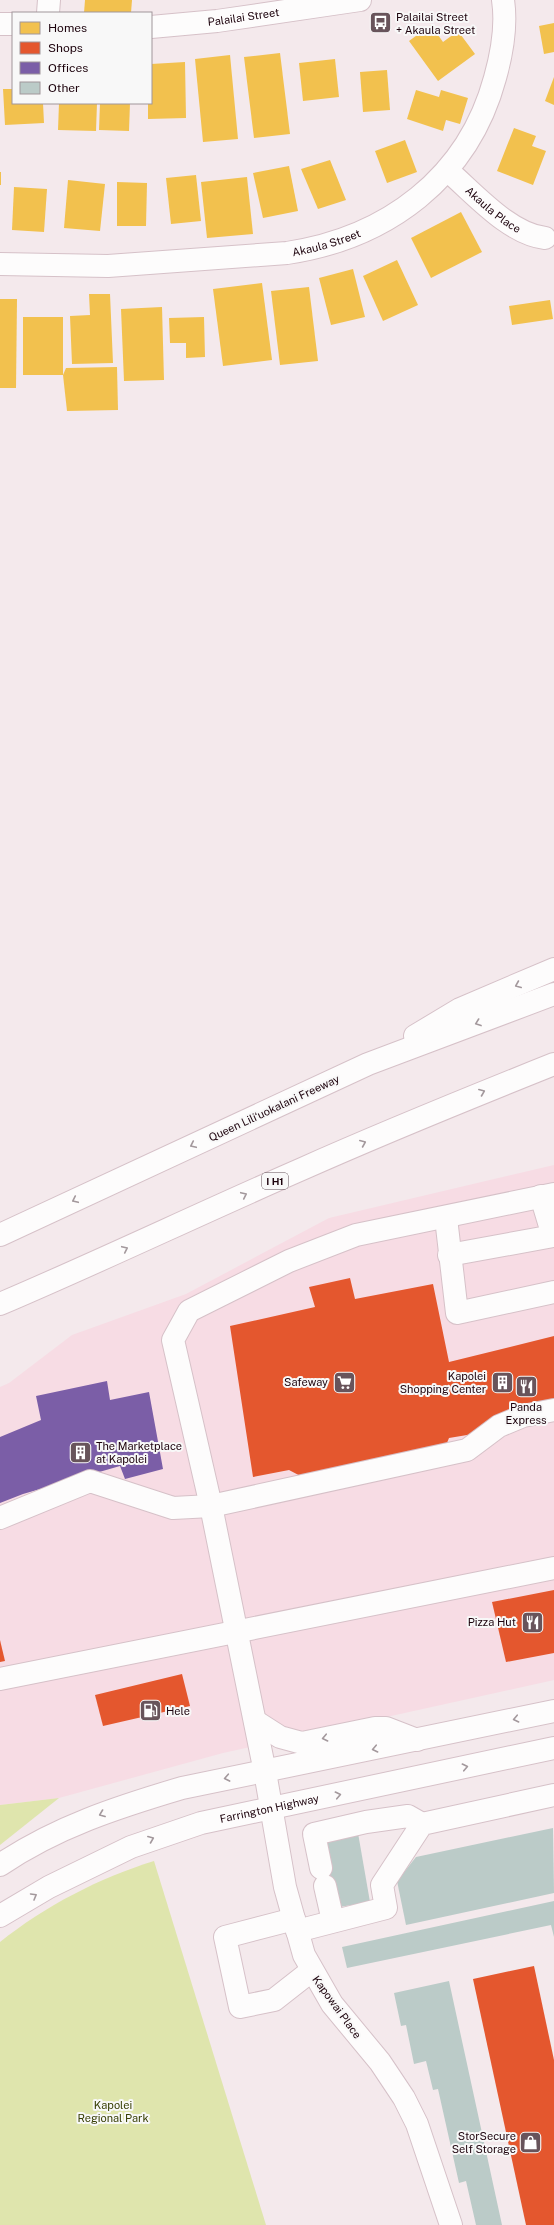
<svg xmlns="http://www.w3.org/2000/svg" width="554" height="2225" viewBox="0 0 554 2225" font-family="'Public Sans',sans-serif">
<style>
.built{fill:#f7dce4}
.green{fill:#dfe5ad}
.homes{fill:#f2c14e}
.shops{fill:#e4572e}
.offices{fill:#7b5ea7}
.building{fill:#bbcbc8}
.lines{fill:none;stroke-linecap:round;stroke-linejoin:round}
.minor-casing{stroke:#d6c1c8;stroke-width:24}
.major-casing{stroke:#d6c1c8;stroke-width:24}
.highway-casing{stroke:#d6c1c8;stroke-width:24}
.minor{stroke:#fdfcfc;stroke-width:22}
.major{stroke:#fdfcfc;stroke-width:22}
.highway{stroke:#fdfcfc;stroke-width:22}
.oneway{stroke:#a3989c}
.labels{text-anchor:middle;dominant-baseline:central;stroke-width:4;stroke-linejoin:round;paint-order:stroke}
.shield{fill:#f8f8f8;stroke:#5f4c54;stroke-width:1}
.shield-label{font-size:10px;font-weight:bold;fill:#1d030d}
.street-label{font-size:11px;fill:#1d030d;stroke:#f8f8f8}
.poi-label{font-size:11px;fill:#1d030d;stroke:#f8f8f8;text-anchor:end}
.park-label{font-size:11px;fill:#363e03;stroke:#f8f8f8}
</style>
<rect width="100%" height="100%" fill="#f4e9ec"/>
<polygon class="built" points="554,1165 554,1680 223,1753 59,1798 0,1805 0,1387 9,1383 72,1335 186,1294 329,1218"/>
<g class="green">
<polygon points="59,1798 0,1845 0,1805"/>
<path d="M154 1861 266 2225H0V1942C45 1906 99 1878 154 1861Z"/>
</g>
<g class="homes">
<polygon points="85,0 132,0 131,13 84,13"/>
<polygon points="554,23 554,52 544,54 539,26"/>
<polygon points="431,25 443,42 458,31 475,54 438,81 409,41"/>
<polygon points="280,53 290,134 254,138 244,57"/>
<polygon points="230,55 238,139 203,142 195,59"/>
<polygon points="335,59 339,97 303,101 299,63"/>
<polygon points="185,62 186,118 148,119 148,103 151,103 151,64"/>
<polygon points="387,70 390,110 363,112 360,72"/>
<polygon points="554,77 554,105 545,101"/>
<polygon points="3,89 13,89 13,103 43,103 44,123 5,125"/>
<polygon points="416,90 439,97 441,90 468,98 460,124 446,120 443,131 407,119"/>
<polygon points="59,103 97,103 96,131 58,130"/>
<polygon points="100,103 130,103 129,131 99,130"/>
<polygon points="514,128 536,136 532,146 546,151 533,185 497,171"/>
<polygon points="405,140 417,172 387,183 375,151"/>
<polygon points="330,160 346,200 318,209 301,169"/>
<polygon points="289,166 298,211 263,218 253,173"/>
<rect x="0" y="172" width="1" height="13"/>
<polygon points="196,175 201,221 171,224 166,178"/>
<polygon points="247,177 253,234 207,238 201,182"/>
<polygon points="68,180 105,184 100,231 64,228"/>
<polygon points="117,182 147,183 146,226 117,226"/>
<polygon points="14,187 47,189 44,232 12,230"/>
<polygon points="461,212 482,252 431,278 411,238"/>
<polygon points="397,260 418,305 383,321 363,276"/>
<polygon points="353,269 365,317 331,325 319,278"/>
<polygon points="262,283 272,360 223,366 213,289"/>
<polygon points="309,287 318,361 280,365 271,291"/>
<polygon points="89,294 110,294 113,363 72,364 70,316 90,315"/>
<polygon points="0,299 17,299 16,388 0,388"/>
<polygon points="550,300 553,319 512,325 509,306"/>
<polygon points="162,307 164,380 124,381 121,309"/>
<rect x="23" y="317" width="40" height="58"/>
<polygon points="204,317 205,357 186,358 186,343 170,343 169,318"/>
<polygon points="117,367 118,410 67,411 63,375 66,368"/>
</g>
<g class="shops">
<polygon points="350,1278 355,1299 433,1284 449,1362 554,1336 554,1402 473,1434 449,1438 444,1450 308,1480 289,1470 253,1477 230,1326 315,1307 309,1287"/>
<polygon points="554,1590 554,1653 506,1662 492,1602"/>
<polygon points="0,1640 5,1661 0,1662"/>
<polygon points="182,1674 190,1706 103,1726 95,1695"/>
<polygon points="534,1966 554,2060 554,2225 526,2225 473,1979"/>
</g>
<polygon class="offices" points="107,1381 110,1400 149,1392 163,1469 125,1479 120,1466 23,1494 0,1503 0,1437 41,1420 36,1396"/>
<g class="building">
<polygon points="553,1828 554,1893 406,1925 397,1881 416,1857"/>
<polygon points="358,1833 370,1902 333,1908 317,1887 314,1869 321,1840"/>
<polygon points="554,1901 554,1937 551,1925 347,1968 342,1947"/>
<polygon points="449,1981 502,2225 476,2225 466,2181 459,2183 438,2089 433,2090 426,2061 414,2064 406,2025 401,2026 394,1993"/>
</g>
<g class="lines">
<defs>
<g id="minor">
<polyline points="48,13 49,0"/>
<polyline points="0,24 13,24"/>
<path id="s1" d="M151 27 217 21 360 0"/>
<path id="s2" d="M447 170C474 193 509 234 545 238"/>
<path id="s3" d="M0 264 108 266 287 253C387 238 468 178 495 78 502 53 507 26 503 0"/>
<polyline points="446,1218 457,1313 554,1292"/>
<polyline points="449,1255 553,1236 541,1196"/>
<polyline points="0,1518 90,1481 173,1508 211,1506 467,1450 499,1426 523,1416 554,1410"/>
<polyline points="0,1679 554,1568"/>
<polyline points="255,1721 280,1737 302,1743 375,1728 386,1728 417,1740"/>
<polyline points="321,1868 314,1834 366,1822 408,1816 422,1824"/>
<polyline points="325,1886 333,1921"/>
<polyline points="294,1919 225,1937 240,2007 274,2000 311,1971"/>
<polyline points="297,1931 386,1908 382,1885 422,1824 554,1795"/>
<polyline points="451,2225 417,2124 404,2098 380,2062 332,2004 304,1955 285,1887 265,1772 211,1506 173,1340 189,1311 289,1261 356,1235 554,1194"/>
</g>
<g id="major">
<path d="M0 1865C56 1827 118 1807 182 1788L554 1711"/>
<path id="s4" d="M0 1916 49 1887 131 1847 201 1823 554 1748"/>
</g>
<g id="highway">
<polyline points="415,1036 460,1009 554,969"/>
<polyline points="0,1235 368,1064 554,994"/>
<path d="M0 1304C101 1261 201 1213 302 1169 385 1132 469 1098 554 1064"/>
</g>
</defs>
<use href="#minor" class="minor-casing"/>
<use href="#major" class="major-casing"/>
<use href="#highway" class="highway-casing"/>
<use href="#minor" class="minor"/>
<use href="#major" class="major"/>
<use href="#highway" class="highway"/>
</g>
<defs><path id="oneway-chevron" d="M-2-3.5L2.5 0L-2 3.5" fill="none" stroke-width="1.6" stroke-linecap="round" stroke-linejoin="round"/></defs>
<g class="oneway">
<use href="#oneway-chevron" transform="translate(518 985) rotate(157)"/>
<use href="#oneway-chevron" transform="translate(478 1023) rotate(160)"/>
<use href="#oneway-chevron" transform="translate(482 1092) rotate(-22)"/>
<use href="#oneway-chevron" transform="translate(363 1143) rotate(-23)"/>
<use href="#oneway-chevron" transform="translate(193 1145) rotate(155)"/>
<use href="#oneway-chevron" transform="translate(244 1195) rotate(-25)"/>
<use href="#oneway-chevron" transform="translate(75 1200) rotate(155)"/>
<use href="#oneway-chevron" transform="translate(125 1249) rotate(-25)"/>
<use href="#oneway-chevron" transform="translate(516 1719) rotate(168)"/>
<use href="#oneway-chevron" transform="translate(325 1738) rotate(168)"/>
<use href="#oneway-chevron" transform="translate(375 1749) rotate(168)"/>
<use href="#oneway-chevron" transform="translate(465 1767) rotate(-12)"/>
<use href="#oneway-chevron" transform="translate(227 1778) rotate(169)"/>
<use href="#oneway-chevron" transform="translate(338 1795) rotate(-12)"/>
<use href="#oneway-chevron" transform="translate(102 1814) rotate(159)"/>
<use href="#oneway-chevron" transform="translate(151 1839) rotate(-22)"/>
<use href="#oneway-chevron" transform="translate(34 1896) rotate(-30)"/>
</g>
<defs>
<symbol id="bus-square" viewBox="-11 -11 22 22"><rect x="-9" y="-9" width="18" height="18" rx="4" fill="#68545b" stroke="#f8f8f8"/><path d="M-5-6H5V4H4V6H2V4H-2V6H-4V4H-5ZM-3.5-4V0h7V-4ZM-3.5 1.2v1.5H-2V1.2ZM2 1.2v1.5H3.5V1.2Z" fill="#fff"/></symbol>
<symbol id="supermarket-square" viewBox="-11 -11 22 22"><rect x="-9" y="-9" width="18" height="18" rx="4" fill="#68545b" stroke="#f8f8f8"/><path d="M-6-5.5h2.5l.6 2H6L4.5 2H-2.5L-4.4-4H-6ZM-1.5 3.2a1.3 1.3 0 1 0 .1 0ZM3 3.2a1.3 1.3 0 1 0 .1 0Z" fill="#fff"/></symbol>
<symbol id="building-square" viewBox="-11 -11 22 22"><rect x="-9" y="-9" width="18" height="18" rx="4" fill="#68545b" stroke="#f8f8f8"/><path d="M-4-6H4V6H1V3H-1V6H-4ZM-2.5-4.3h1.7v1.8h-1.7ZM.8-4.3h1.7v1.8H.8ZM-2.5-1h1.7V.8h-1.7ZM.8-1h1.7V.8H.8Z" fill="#fff"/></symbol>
<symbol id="restaurant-square" viewBox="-11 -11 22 22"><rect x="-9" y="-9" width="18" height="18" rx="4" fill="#68545b" stroke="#f8f8f8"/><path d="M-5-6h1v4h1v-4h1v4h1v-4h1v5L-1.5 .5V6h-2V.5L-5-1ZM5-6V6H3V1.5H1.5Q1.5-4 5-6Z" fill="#fff"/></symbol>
<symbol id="fuel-square" viewBox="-11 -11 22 22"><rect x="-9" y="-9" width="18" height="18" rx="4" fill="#68545b" stroke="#f8f8f8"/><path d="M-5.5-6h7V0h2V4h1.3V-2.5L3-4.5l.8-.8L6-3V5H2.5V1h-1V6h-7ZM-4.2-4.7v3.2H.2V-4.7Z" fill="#fff"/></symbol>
<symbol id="shop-square" viewBox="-11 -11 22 22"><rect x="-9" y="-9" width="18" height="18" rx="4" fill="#68545b" stroke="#f8f8f8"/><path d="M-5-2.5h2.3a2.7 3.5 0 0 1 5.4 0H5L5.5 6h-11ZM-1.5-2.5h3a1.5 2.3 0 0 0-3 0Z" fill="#fff"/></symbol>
</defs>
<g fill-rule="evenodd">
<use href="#bus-square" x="368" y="10" width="25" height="25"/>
<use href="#supermarket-square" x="332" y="1370" width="25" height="25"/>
<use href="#building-square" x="490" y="1370" width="25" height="25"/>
<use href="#restaurant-square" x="514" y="1374" width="25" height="25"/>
<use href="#building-square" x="68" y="1440" width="25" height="25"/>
<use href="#restaurant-square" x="520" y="1610" width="25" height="25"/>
<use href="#fuel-square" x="138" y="1698" width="25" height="25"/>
<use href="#shop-square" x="518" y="2130" width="25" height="25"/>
</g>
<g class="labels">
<rect class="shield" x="262" y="1173" width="26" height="16" rx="3"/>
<g class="shield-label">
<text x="275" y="1181">I H1</text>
</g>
<g class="street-label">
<text stroke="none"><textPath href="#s1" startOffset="93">Palailai Street</textPath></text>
<text stroke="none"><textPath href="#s2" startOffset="61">Akaula Place</textPath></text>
<text stroke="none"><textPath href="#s3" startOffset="328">Akaula Street</textPath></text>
<text transform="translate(274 1108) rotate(-25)">Queen Liliʻuokalani Freeway</text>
<text stroke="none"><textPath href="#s4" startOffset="292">Farrington Highway</textPath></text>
<text transform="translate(337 2007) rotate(54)">Kapowai Place</text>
</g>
<g class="poi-label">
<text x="396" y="17" text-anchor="start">Palailai Street<tspan x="396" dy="13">+ Akaula Street</tspan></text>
<text x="486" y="1376">Kapolei<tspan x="486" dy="13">Shopping Center</tspan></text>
<text x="328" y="1382">Safeway</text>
<text x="526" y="1407" text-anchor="middle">Panda<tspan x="526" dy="13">Express</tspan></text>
<text x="96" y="1446" text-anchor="start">The Marketplace<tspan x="96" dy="13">at Kapolei</tspan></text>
<text x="516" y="1622">Pizza Hut</text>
<text x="166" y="1711" text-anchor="start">Hele</text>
<text x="516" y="2136">StorSecure<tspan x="516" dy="13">Self Storage</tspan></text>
</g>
<g class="park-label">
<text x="113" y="2105">Kapolei<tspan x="113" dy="13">Regional Park</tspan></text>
</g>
</g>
<rect x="12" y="12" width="140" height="92" fill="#f8f8f8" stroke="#a0969a"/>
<rect x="20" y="22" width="20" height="12" fill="#f2c14e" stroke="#a0969a"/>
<text x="48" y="32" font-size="12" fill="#1d030d">Homes</text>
<rect x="20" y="42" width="20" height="12" fill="#e4572e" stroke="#a0969a"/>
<text x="48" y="52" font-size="12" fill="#1d030d">Shops</text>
<rect x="20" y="62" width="20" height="12" fill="#7b5ea7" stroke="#a0969a"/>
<text x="48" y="72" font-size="12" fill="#1d030d">Offices</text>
<rect x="20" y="82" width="20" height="12" fill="#bbcbc8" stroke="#a0969a"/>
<text x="48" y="92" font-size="12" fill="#1d030d">Other</text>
</svg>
